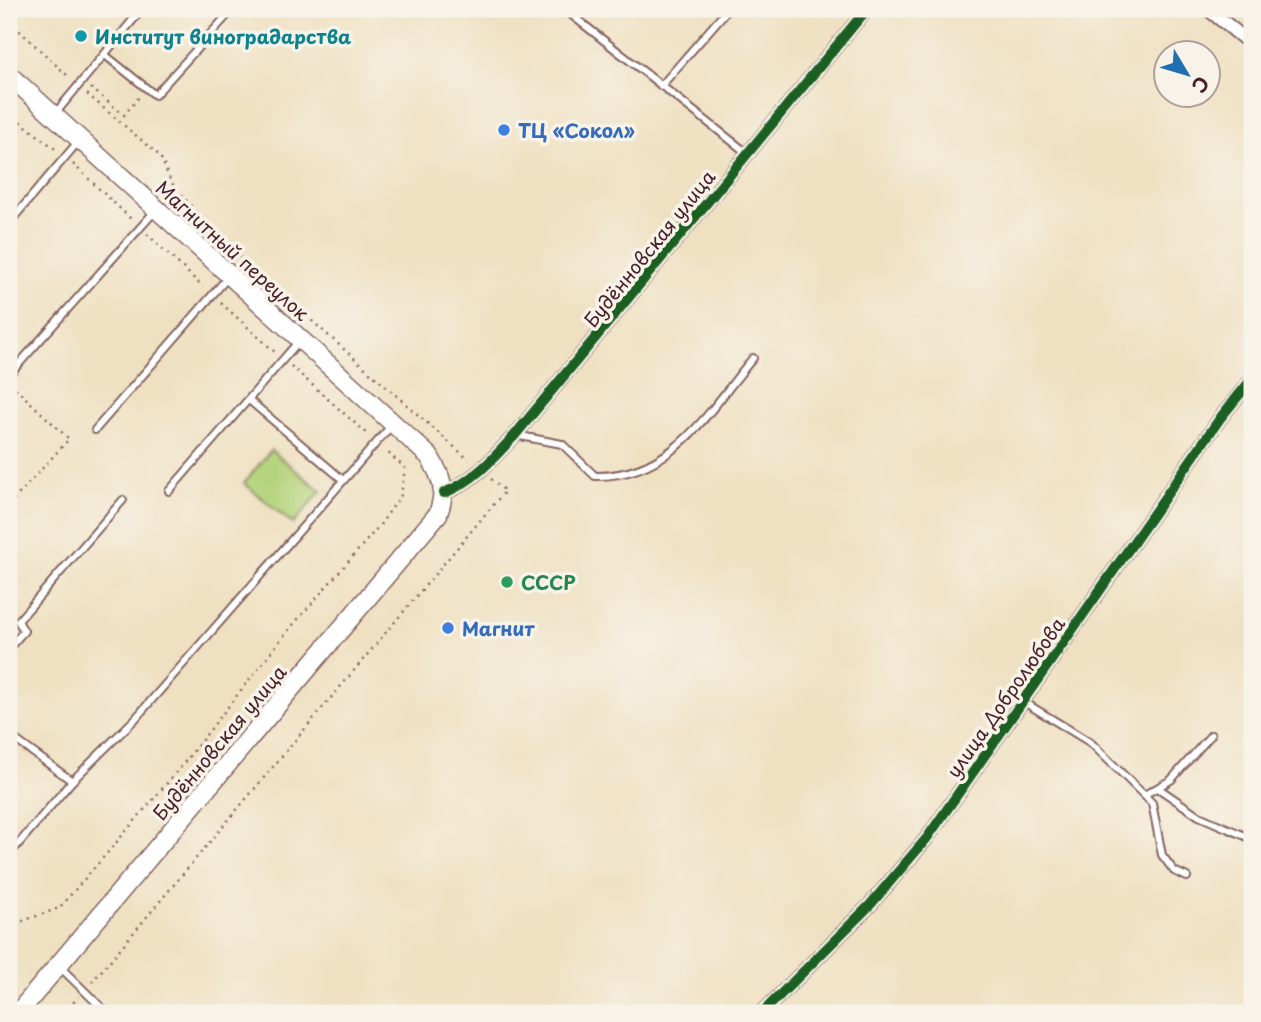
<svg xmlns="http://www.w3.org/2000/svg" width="1261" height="1022" viewBox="0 0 1261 1022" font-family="'Playpen Sans',sans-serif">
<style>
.green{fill:#b3d279;stroke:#7e7852;stroke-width:2}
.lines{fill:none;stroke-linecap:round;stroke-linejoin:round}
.lane-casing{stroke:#846360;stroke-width:10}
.street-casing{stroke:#846360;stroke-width:16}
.secondary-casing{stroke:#846360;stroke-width:21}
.path{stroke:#846360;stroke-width:2.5;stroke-dasharray:2 5;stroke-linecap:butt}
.lane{stroke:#fff;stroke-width:6}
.street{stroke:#fff;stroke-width:12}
.secondary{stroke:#fff;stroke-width:18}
.cycleway-casing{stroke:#f7f3e8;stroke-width:15}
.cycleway{stroke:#1b5e20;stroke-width:10}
.culture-dot{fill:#0f9aa8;stroke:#f7f3e8;stroke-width:2.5}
.shop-dot{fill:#3f7fe0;stroke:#f7f3e8;stroke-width:2.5}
.leisure-dot{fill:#2e9e5b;stroke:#f7f3e8;stroke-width:2.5}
.labels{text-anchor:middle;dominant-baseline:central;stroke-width:7;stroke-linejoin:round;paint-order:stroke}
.culture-label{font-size:19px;font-weight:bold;fill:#0d838f;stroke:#f7f3e8;text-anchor:start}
.shop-label{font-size:19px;font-weight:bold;fill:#366cbe;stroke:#f7f3e8;text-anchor:start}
.street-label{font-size:19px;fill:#4a1f2b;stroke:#f7f3e8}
.leisure-label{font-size:19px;font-weight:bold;fill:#27864d;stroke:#f7f3e8;text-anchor:start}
</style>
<rect width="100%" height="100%" fill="#f7f3e8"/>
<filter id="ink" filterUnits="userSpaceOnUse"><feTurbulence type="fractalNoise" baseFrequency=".0143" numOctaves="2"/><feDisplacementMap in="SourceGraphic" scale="14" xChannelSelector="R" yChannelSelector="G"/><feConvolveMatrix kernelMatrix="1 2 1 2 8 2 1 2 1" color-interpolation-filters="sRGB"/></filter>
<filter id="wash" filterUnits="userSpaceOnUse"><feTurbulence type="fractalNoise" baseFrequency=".00686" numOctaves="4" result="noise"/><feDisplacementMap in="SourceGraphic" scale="28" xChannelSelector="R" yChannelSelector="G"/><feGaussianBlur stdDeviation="1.57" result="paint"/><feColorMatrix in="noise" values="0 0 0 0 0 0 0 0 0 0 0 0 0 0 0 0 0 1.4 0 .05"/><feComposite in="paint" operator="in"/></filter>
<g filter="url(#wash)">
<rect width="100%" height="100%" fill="#efe0c1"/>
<polygon class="green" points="271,450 321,491 293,524 244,483"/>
</g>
<g filter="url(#ink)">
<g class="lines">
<defs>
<g id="lane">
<polyline points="564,9 747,153"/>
<polyline points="105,55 155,95 233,9"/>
<polyline points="661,86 728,9"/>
<polyline points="54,115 142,9"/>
<polyline points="9,223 78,142"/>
<polyline points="9,375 155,211"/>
<polyline points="249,400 343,480"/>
<polyline points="95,430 228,277"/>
<path d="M515 435 562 444 595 476C673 477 707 413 753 358"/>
<polyline points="169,491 299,341"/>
<polyline points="9,648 24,631 18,621 123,500"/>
<polyline points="1024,702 1091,743 1152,803 1162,855 1174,871 1187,877"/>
<polyline points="9,735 72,781 9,855"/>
<polyline points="72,781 135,719 391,426"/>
<polyline points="1158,788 1199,816 1252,839"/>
<polyline points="1144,795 1171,780 1211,735"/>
<polyline points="61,968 107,1013"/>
</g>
<g id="street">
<polyline points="1208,9 1252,45"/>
<path d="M444 493C474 481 493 459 515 435L867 9"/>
<polyline points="762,1013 870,905 927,838 1221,417 1252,379"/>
</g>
<path id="secondary" d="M9 75 429 456C442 477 447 490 438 514L18 1013"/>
</defs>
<use href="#lane" class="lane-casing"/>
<use href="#street" class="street-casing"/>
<use href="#secondary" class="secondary-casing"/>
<g class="path">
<polyline points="9,21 69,77"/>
<polyline points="91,88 124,115 139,97"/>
<polyline points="87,94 160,156 171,182 214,234 469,460"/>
<polyline points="9,113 58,151"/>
<polyline points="73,164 132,220"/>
<polyline points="147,234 203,287"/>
<polyline points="221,303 276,353"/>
<polyline points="291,366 367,434"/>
<polyline points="9,505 69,439 11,384"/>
<polyline points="9,926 59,908 109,851 180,768 286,633 380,525 401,495 405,468 385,450"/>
<polyline points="92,982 505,491 490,478"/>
<polyline points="64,1013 78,997"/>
</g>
<use href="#lane" class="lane"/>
<use href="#street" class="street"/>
<use href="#secondary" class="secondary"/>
<defs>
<g id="cycleway">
<path d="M444 493C474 481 493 459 515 435L867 9"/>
<polyline points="762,1013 870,905 927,838 1221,417 1252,379"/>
</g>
</defs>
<use href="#cycleway" class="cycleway-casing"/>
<use href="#cycleway" class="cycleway"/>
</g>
</g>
<circle class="culture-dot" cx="81" cy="36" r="7"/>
<g class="shop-dot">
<circle cx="504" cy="130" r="7"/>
<circle cx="448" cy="628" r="7"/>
</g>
<circle class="leisure-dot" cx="507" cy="582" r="7"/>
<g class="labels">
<g class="culture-label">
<text x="95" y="36">Институт виноградарства</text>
</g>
<g class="shop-label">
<text x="518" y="130">ТЦ «Сокол»</text>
<text x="462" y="628">Магнит</text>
</g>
<g class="street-label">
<text transform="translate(649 248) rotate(-51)">Будённовская улица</text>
<text transform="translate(233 250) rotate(42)">Магнитный переулок</text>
<text transform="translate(1005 697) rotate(-55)">улица Добролюбова</text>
<text transform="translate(219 742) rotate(-50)">Будённовская улица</text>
</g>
<g class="leisure-label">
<text x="521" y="582">СССР</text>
</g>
</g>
<rect width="1261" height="1022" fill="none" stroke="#f7f3e8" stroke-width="35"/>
<g transform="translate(1187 74) rotate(128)"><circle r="33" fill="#f7f3e8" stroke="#b29e9c" stroke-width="2"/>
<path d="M0-5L12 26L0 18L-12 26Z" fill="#1f6fb2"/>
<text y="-10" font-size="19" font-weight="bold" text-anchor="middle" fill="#4a1f2b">С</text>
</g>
</svg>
